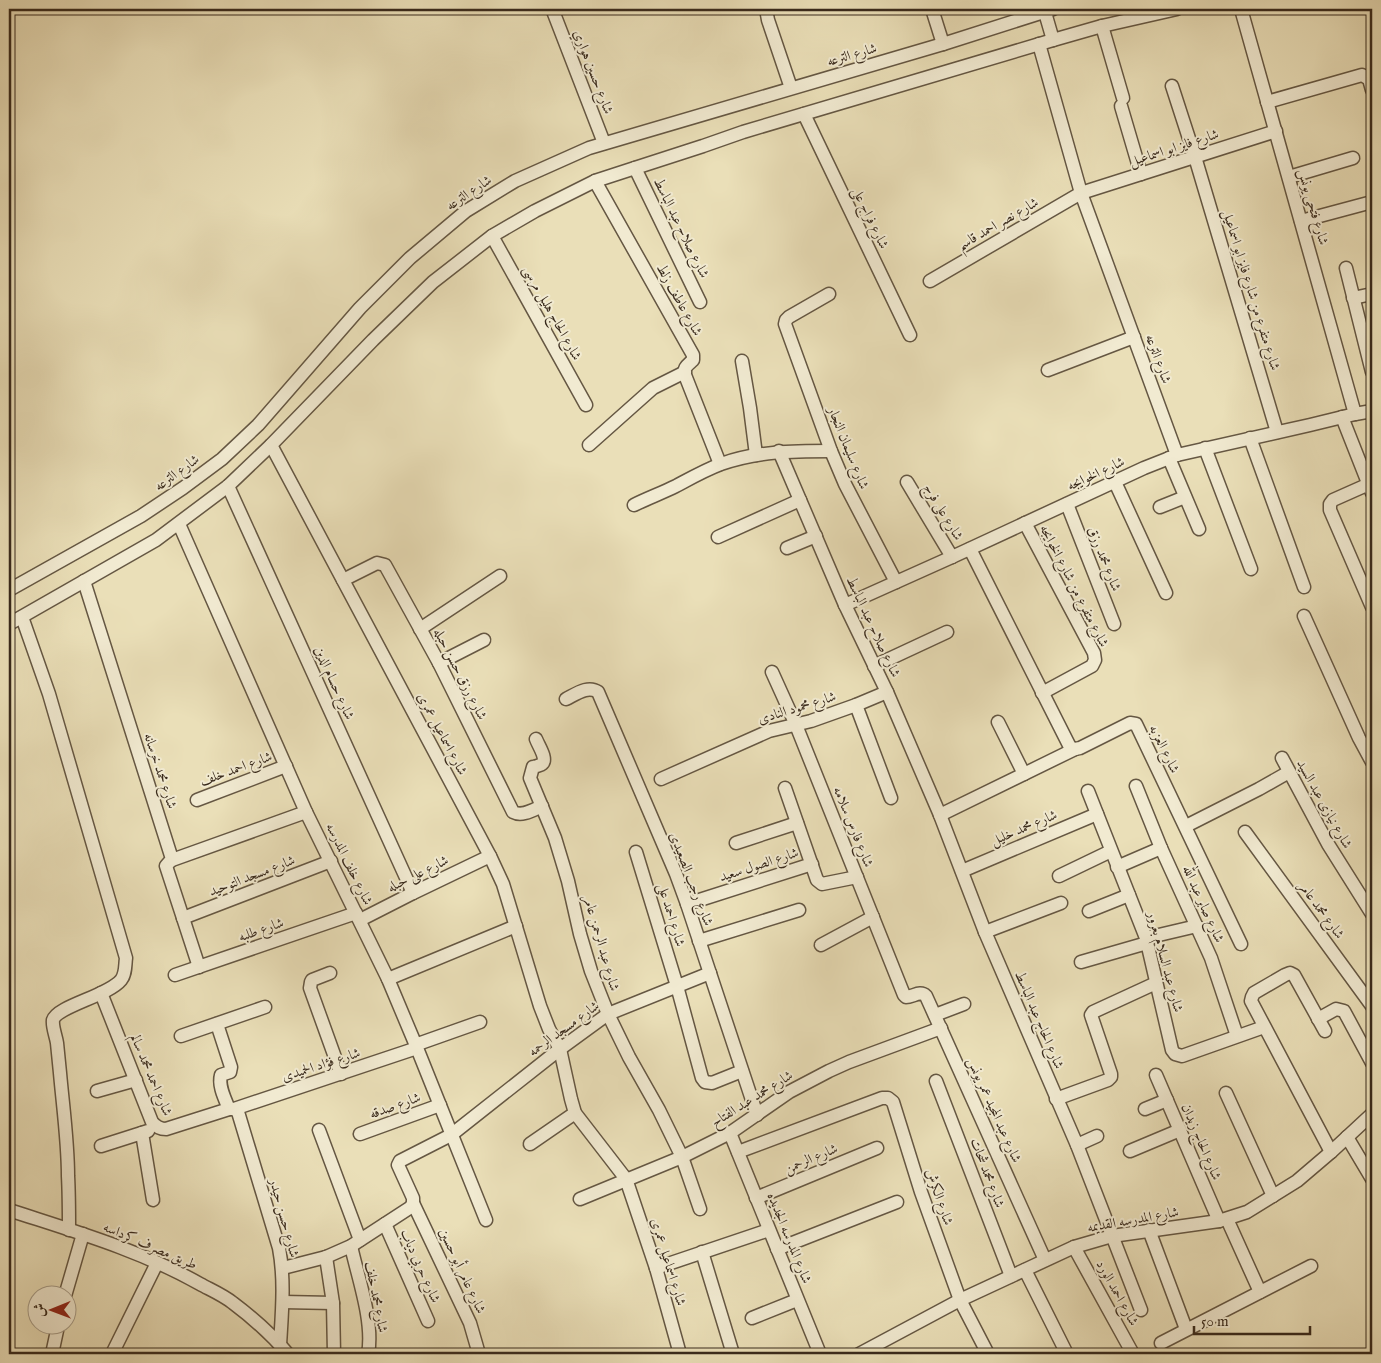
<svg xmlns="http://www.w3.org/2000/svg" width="1381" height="1363" viewBox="0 0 1381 1363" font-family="'IM FELL English',Amiri,serif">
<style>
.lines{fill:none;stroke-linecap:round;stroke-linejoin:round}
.minor-casing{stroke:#655743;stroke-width:15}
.minor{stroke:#f1ead1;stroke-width:12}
.labels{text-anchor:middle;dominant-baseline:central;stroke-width:4;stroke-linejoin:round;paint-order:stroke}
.street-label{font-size:14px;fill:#392a1c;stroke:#f1ead1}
</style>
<rect width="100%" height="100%" fill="#eadfb8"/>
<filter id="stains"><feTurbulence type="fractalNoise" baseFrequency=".004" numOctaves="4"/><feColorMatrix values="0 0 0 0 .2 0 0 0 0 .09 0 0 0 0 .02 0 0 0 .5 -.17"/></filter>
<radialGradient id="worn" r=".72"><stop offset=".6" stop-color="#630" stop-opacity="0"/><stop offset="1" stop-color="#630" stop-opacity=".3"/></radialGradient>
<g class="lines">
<defs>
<g id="minor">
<polyline points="766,9 768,20 791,88"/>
<polyline points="932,9 943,44"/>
<polyline points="1044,9 1053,40"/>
<polyline points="1241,9 1355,414"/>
<polyline points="553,11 604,143"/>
<polyline points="1102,26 1123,98"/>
<polyline points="1039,44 1081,193 1177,455"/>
<polyline points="1172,86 1195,157 1277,432"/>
<polyline points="1267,102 1362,75 1369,79 1372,90"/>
<polyline points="1121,106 1141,174"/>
<polyline points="804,114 910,335"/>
<polyline points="635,168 700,302"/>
<polyline points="1289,177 1353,158"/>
<path d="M595 181 693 355V360C688 365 683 367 685 375L720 464"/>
<polyline points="1301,221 1372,202"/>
<polyline points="492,236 586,405"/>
<polyline points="1346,268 1372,372"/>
<polyline points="930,281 1081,193 1276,131"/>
<polyline points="829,294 789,317 786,320 785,324 831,451 845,484 896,582"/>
<polyline points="1353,298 1372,294"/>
<polyline points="742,361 750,408 756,455"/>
<polyline points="1048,370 1134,337"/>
<polyline points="1342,417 1372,493"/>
<polyline points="1250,438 1304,587"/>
<polyline points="271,445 490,856 503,884 540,1006 549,1029 560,1049 571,1099 575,1113 626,1179 656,1268 680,1354"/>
<polyline points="589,445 653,388 685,372"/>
<polyline points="1205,448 1251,569"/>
<polyline points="779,451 845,605 887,692 940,815 985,932 1077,1145 1141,1310"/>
<polyline points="1169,458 1199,529"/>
<polyline points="907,482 952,557"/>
<polyline points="1115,482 1166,593"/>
<polyline points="1369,484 1333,500 1330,504 1330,510 1372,607"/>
<polyline points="228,486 413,893"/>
<polyline points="1067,504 1114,624"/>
<path d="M634 505C648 498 662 493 676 486 691 478 705 470 721 464 758 451 793 451 831 451"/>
<polyline points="1160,507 1185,497"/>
<polyline points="1025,523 1094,653 1095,660 1092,666 1042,693"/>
<polyline points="179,524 306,812 388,979 417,1048 486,1220"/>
<polyline points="718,537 800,500"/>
<polyline points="787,548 816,536"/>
<polyline points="970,549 1070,747 1075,749 1080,748 1130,723 1136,724 1241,944"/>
<path d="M343 580 377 563 385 565 439 663 513 812C522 817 533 810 542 806"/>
<polyline points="84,581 172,859 166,866 199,967"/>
<polyline points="9,590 141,516 183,488 222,459 258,425 360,308 410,258 466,211 515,181 589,148 943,44 1053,9"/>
<polyline points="845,605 952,557 1144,468 1177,455 1310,425 1355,414 1372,411"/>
<polyline points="1304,616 1359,738 1372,762"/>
<path d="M22 617 49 694 126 958C125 965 126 974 121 980 108 996 57 1006 53 1020 52 1027 56 1036 57 1043 58 1053 59 1063 60 1073 63 1107 68 1142 68 1176 69 1194 69 1212 69 1230"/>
<polyline points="9,624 156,540 228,486 271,445 373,340 433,282 492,236 535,211 595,181 635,168 703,146 743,132 1053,40 1102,26 1177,9"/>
<polyline points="420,629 500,576"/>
<polyline points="439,663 484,640"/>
<polyline points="874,666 947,632"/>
<path d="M772 672 796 725 904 995 906 997C913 997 920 990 926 996L1045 1260"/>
<path d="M566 699C576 694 588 685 598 692L676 874 687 904 757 1115"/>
<polyline points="856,705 891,798"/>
<polyline points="998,722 1024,774"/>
<path d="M536 739C538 745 548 759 542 764 541 765 534 767 533 767L530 778 555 838 568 881 580 934 591 971 608 1014 629 1057 659 1110 682 1157 700 1209"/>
<polyline points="1282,758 1328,844 1372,914"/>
<polyline points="661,779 769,731 811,721 856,705 887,692"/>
<polyline points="1136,786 1161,848 1211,958 1237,1036"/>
<polyline points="785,788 817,880 822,884 857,877"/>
<polyline points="1088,791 1146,938 1172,1050 1175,1054 1182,1056 1264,1027"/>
<polyline points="197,800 286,766"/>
<polyline points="940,815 1075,749"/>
<polyline points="1186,826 1259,789 1289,772"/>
<polyline points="1245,832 1372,1006"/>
<polyline points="736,843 797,823"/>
<polyline points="636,852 677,986 702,1078 705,1082 712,1083 742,1071"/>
<polyline points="172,860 306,812"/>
<polyline points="1117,867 1161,848"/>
<polyline points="962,871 1097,814"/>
<polyline points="1059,876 1111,851"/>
<polyline points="687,904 812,864"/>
<polyline points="1089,911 1129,895"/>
<polyline points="183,918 331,861"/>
<polyline points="360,920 413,893 490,856"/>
<polyline points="985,932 1061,903"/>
<polyline points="1146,938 1197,926"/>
<polyline points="699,941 799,910"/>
<polyline points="821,945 873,917"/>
<polyline points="1081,962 1147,943"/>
<polyline points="330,973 312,980 311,982 310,988 341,1074"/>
<polyline points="175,975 356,913"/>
<polyline points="388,979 516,926"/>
<path d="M101 993 152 1122C156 1127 160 1129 166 1129L229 1109H234L238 1112 279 1248C285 1280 282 1312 280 1345"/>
<polyline points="935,1015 964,1004"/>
<polyline points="1318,1019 1336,1009 1344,1011 1372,1063"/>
<path d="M217 1024 231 1067 230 1072 221 1075C218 1086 225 1099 229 1109"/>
<polyline points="1325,1031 1294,975 1290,973 1285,975 1254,993 1252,997 1251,1001 1331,1152"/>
<polyline points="181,1036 265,1007"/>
<polyline points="415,1045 480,1022"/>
<polyline points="1156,1075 1219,1221"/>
<polyline points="936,1081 1011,1276"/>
<polyline points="97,1091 136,1080"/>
<polyline points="1226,1093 1273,1196"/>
<polyline points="1056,1099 1108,1080 1111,1077 1111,1074 1092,1018 1091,1015 1093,1012 1156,983"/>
<polyline points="234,1109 417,1048"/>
<polyline points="1145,1109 1167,1100"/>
<polyline points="319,1130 360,1240"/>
<polyline points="142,1133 153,1200"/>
<polyline points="730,1133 820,1354"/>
<polyline points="360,1134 440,1105"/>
<polyline points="1347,1137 1372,1179"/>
<polyline points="530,1144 575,1113"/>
<polyline points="1077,1145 1097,1136"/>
<polyline points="101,1146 148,1131"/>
<polyline points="1130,1151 1180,1130"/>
<polyline points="738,1152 882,1098 888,1098 893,1102 921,1192 960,1300 988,1354"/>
<polyline points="756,1198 877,1148"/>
<polyline points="580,1199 682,1157 730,1133 789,1092 829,1071 849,1062 941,1028"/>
<polyline points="413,1203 470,1323 479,1354"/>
<path d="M9 1210C73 1231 140 1250 200 1284 211 1290 223 1295 233 1303 253 1318 272 1335 288 1354"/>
<polyline points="1227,1219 1260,1292"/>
<polyline points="385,1224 428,1321"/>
<polyline points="1149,1230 1186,1329"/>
<path d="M351 1246C358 1278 374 1322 368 1354"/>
<polyline points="1074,1247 1133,1354"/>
<polyline points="777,1249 897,1202"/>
<polyline points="702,1252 733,1354"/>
<polyline points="326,1257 333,1303 334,1354"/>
<polyline points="283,1268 326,1257 351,1246 411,1207 413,1203 413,1198 398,1165 400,1161 451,1135 560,1049 608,1014 710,973"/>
<polyline points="656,1268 769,1230"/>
<polyline points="1025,1270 1067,1354"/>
<polyline points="65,1296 83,1234"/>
<polyline points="283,1302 333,1303"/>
<polyline points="752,1318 797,1300"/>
<polyline points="1161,1343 1311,1266"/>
<polyline points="52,1354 58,1326"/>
<polyline points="112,1354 157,1263"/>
<polyline points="859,1354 960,1300 1074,1247 1112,1236 1219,1221 1247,1212 1297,1181 1331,1152 1372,1114"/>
</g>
</defs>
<use href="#minor" class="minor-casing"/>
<use href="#minor" class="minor"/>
</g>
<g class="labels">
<g class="street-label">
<text transform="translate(852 55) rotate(-16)">شارع الترعه</text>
<text transform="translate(593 72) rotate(69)">شارع حسين هواري</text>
<text transform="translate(1174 148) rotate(-18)">شارع فايز ابو اسماعيل</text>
<text transform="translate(469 193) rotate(-34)">شارع الترعه</text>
<text transform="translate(1313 207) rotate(74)">شارع فتحى يونس</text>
<text transform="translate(870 218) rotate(64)">شارع فراج على</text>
<text transform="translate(998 224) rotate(-30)">شارع نصر احمد قاسم</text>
<text transform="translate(681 228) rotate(64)">شارع صلاح عبد الباسط</text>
<text transform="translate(1251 290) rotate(73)">شارع متفرع من شارع فايز ابو اسماعيل</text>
<text transform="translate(679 300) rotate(61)">شارع عاطف زلط</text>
<text transform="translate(552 313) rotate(61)">شارع الحاج هليل مرسى</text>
<text transform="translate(1158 359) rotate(70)">شارع الترعه</text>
<text transform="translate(848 448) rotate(68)">شارع سليمان النجار</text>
<text transform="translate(177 473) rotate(-36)">شارع الترعه</text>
<text transform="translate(1096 474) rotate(-25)">شارع الخوايجه</text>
<text transform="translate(943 512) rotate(59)">شارع على فرج</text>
<text transform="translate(1104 559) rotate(68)">شارع محمد رزق</text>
<text transform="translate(1074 586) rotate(63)">شارع متفرع من شارع الخوايجه</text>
<text transform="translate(873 627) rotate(65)">شارع صلاح عبد الباسط</text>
<text transform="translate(460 674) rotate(63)">شارع رزق حسن حبله</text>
<text transform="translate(334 683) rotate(66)">شارع حسام الدين</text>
<text transform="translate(797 708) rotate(-17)">شارع محمود النادى</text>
<text transform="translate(442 734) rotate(62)">شارع اسماعيل عمرى</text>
<text transform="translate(1164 749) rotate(64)">شارع العزبه</text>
<text transform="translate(236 769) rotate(-20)">شارع احمد خلف</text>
<text transform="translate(160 771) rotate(72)">شارع محمد خرسانه</text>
<text transform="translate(1324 804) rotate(61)">شارع نيازى عبد السيد</text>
<text transform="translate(853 827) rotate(68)">شارع فارس سلامه</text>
<text transform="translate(1024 828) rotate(-23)">شارع محمد خليل</text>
<text transform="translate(349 864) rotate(64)">شارع خلف المدرسه</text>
<text transform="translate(759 865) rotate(-18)">شارع الصول سعيد</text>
<text transform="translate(418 874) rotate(-26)">شارع على حبله</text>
<text transform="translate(252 876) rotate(-21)">شارع مسجد التوحيد</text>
<text transform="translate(691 879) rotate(69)">شارع رجب الصعيدى</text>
<text transform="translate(1203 904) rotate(66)">شارع صابر عبد الله</text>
<text transform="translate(1321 910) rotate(54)">شارع محمد عامر</text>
<text transform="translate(671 915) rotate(73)">شارع احمد على</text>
<text transform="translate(261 930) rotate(-19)">شارع طلبه</text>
<text transform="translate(601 943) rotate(74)">شارع عبد الرحمن عامر</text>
<text transform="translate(1165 962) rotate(75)">شارع عبد السلام بعرور</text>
<text transform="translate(1039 1020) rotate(67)">شارع الحاج عبد الباسط</text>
<text transform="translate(564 1029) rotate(-36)">شارع مسجد الرحمه</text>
<text transform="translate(321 1065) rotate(-18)">شارع فؤاد الحميدى</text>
<text transform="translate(151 1075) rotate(67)">شارع احمد محمد سالم</text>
<text transform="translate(752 1099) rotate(-32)">شارع محمد عبد الفتاح</text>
<text transform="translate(395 1106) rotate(-20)">شارع صدقه</text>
<text transform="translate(994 1110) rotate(66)">شارع عبد المجيد عمر يونس</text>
<text transform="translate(1201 1142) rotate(67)">شارع الحاج زيدان</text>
<text transform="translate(811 1159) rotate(-23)">شارع الرحمن</text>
<text transform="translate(987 1173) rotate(69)">شارع محمد شحات</text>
<text transform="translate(939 1197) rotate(71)">شارع الكرش</text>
<text transform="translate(284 1218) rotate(75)">شارع حسن حيدر</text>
<text transform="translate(1133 1220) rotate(-10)">شارع المدرسه القديمه</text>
<text transform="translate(789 1238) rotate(68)">شارع المدرسه الجديده</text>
<text transform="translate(150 1246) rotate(23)">طريق مصرف كرداسه</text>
<text transform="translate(668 1262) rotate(73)">شارع اسماعيل عمرى</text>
<text transform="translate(420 1266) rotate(66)">شارع حربي دياب</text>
<text transform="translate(462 1271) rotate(65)">شارع عامر أبو حسين</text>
<text transform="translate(1117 1293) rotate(61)">شارع احمد الورد</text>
<text transform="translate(376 1297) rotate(79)">شارع محمد خلف</text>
</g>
</g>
<rect width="1381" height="1363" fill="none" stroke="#eadfb8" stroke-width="30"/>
<rect x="10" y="10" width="1361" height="1343" fill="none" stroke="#392a1c" stroke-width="2.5"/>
<rect x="15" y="15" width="1351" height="1333" fill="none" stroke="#392a1c"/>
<g transform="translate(52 1310) rotate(269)"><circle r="24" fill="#f1ead1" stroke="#a79d89"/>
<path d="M0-4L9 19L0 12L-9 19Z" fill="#8f2418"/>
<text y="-8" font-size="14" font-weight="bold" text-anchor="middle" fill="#392a1c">ش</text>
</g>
<path d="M1194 1326v8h116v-8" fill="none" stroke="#392a1c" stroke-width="2.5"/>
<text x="1201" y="1326" font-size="15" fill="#392a1c" stroke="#f1ead1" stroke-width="4" paint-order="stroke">50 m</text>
<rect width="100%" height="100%" filter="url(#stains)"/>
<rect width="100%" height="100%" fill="url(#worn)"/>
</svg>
